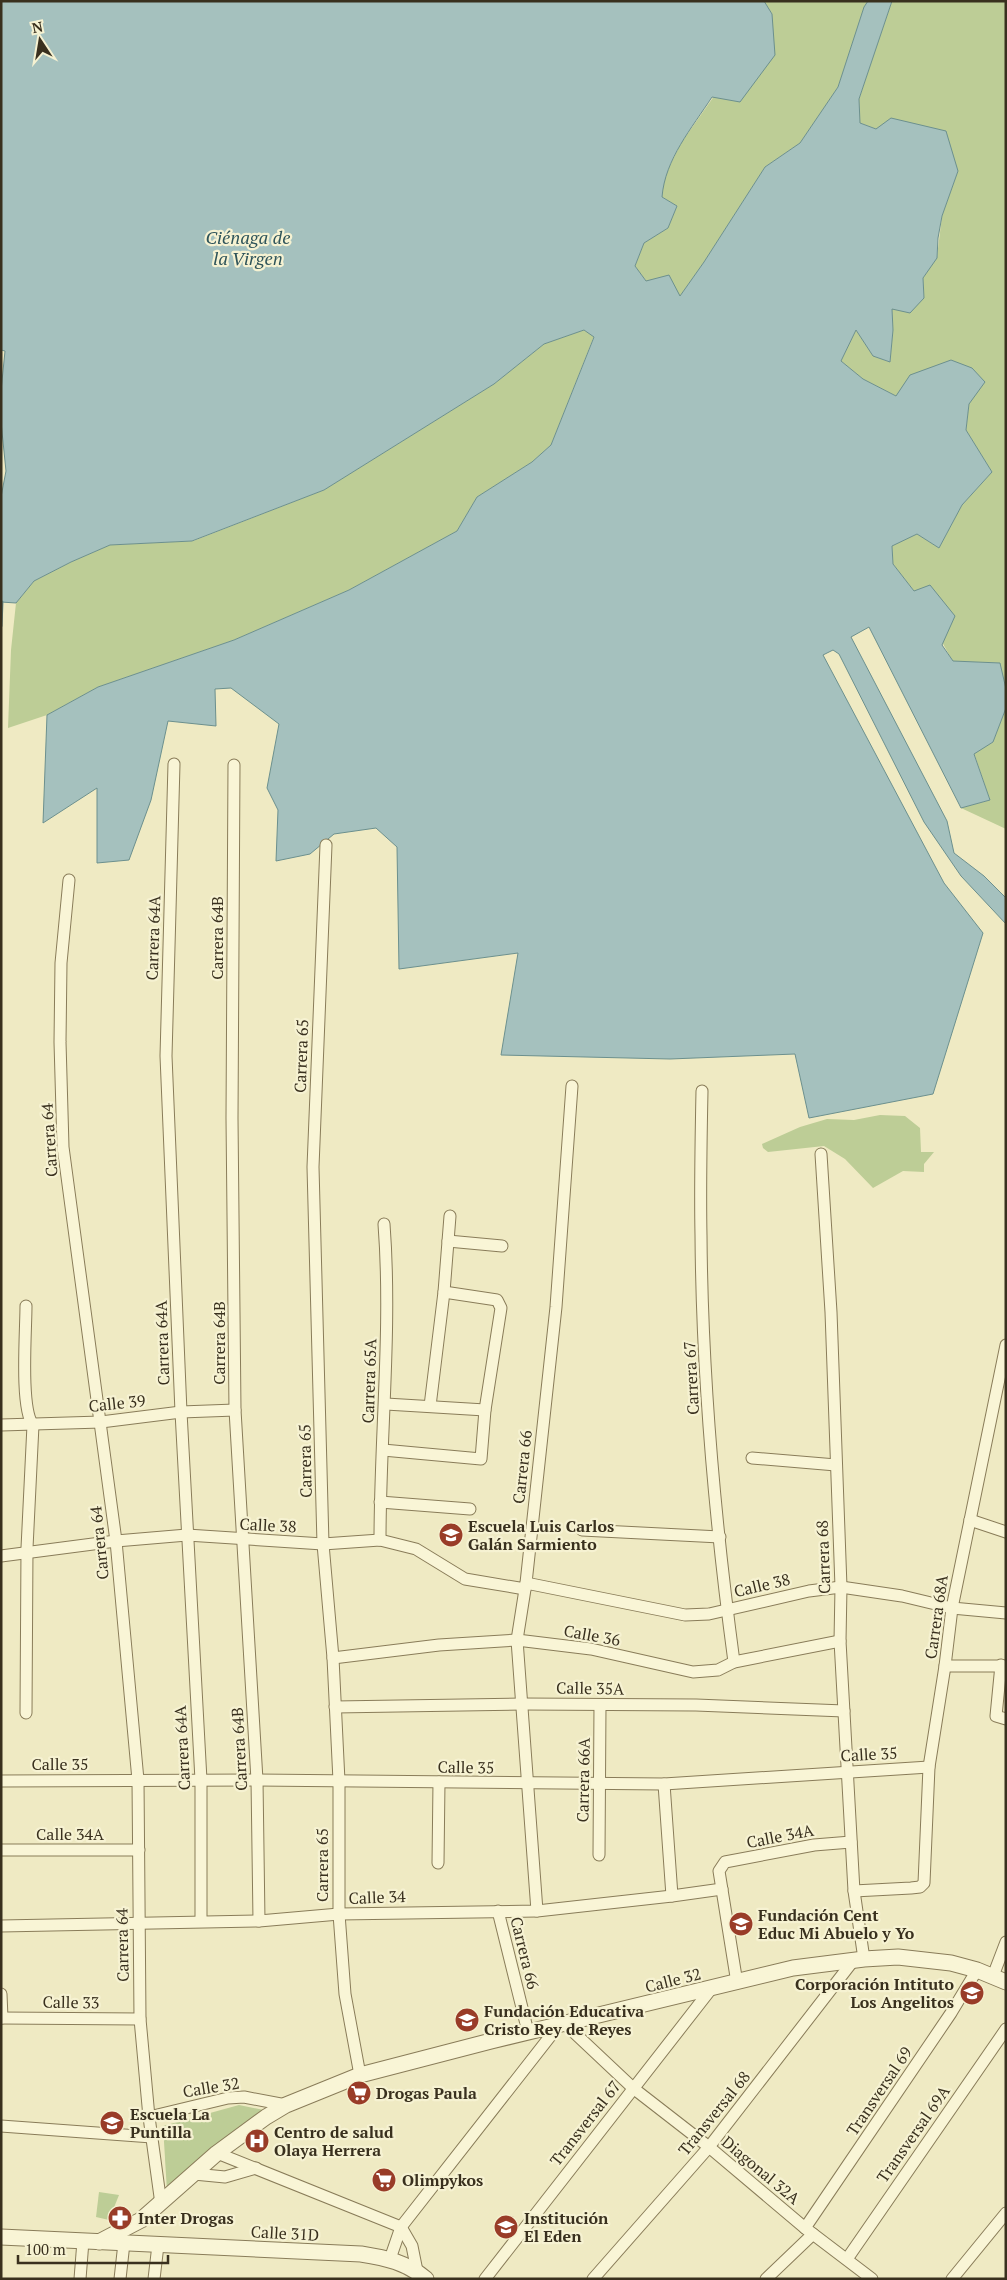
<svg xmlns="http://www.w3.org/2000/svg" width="1007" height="2280" viewBox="0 0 1007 2280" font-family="'PT Serif',serif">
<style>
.green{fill:#bdcd96}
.water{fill:#a5c1be;stroke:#6c908e}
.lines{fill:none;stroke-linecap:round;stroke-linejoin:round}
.stream{stroke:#6c908e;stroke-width:3}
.minor-casing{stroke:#897c59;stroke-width:13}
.tertiary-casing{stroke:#897c59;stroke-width:17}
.minor{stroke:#f9f5d6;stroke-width:11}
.tertiary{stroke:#f9f5d6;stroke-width:15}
.labels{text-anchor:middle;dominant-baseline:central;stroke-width:4.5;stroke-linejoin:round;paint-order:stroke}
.street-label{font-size:16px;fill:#39301e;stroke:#f6f2d2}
.poi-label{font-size:16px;font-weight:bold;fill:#39301e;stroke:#f6f2d2;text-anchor:start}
.water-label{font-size:18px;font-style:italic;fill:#2d5359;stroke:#f6f2d2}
</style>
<rect width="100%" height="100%" fill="#efeac3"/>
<g class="green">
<polygon points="764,1 868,1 864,8 838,87 800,143 765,167 704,262 680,296 646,281 635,266 644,243 668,228 677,206 662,197 663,179 681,143 772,14"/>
<polygon points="892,1 1006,1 1006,689 999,663 953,662 914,591 893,564 892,545 917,534 939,548 962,505 992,472 966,430 969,404 896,396 863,379 841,361 856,330 873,356 890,362 893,330 892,309 924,298 923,278 937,257 942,216 958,171 876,129 860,123 859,99"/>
<polygon points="584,330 594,336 551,445 532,462 477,497 457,531 349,590 234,640 98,687 47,715 8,728 11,650 16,603 34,581 71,562 110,545 193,541 324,490 494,384 544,344"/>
<polygon points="1006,708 1006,829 961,808 990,800 974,753 993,742"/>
<polygon points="880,1115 905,1116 920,1128 921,1152 934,1152 924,1164 924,1172 903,1171 873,1188 845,1159 824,1146 768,1152 763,1148 762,1144 800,1127 827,1119 854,1120"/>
<polygon points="239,2105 264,2110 167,2191 163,2126"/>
<polygon points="99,2192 119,2195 109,2220 96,2217"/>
</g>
<path class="water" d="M1 1H764L772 14 775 55 740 102 712 97C692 128 665 159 662 197L677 206 668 228 644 243 635 266 646 281 669 275 680 296 704 262 765 167 800 143 838 87 864 7 868 1H892L859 99 860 123 876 129 891 118 946 131 958 171 942 216 938 238 937 258 923 278 924 298 910 313 892 309 893 330 890 362 873 356 856 330 841 361 863 379 896 396 910 375 951 360 972 368 985 382 969 404 966 430 992 472 962 505 939 548 917 534 892 546 893 564 914 591 930 585 955 616 942 645 953 661 1000 663 1006 689V708L993 742 974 754 990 800 961 808 869 627 851 637 947 821 954 853 984 876 1006 898V924L961 876 924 822 839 654 833 650 823 655 944 883 983 933 933 1094 809 1118 795 1054 670 1059 501 1055 518 953 399 969 397 847 376 828 334 834 310 854 276 861 278 810 267 788 279 724 231 688 215 689 216 726 168 721 151 800 129 860 97 863V788L43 823 47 715 98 687 234 640 349 590 457 531 477 497 532 462 551 445 594 337 584 330 544 344 494 384 324 490 192 541 110 545 71 562 34 581 16 603 1 602V497L6 471 1 422V391L5 351 1 350Z"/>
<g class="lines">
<polyline class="stream" points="1,626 2,602"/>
<defs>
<g id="minor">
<polyline points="174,764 166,1056 181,1412 201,1780 201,1921"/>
<polyline points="234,765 232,1118 235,1410 257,1780 259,1921"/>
<polyline points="326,845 313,1167 323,1544 333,1658 339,1781 339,1914 345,1994 360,2075"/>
<polyline points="69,880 61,963 60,1042 63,1147 116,1541 138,1780 140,2019 149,2117 161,2204"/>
<path d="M702 1091C701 1139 700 1187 701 1235 702 1377 715 1521 734 1662"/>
<polyline points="821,1154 831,1312 841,1587 840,1641 854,1891 864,1959"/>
<polyline points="448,1241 502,1246"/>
<polyline points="386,1404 485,1410"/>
<polyline points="430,1406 444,1292 450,1216"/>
<polyline points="1,1425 101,1422 181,1412 235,1410"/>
<polyline points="383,1450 481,1459 485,1410 501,1308 497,1300 444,1292"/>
<polyline points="752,1458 836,1465"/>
<polyline points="380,1502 470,1509"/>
<polyline points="970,1520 1006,1532"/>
<polyline points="582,1530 720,1537"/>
<path d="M380 1540C380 1435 392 1329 384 1224"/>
<polyline points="1,1556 116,1541 187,1535 323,1544 380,1540 416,1549 465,1579 525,1589"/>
<polyline points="526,1583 685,1615 709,1614 809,1591 841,1587 902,1596 952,1608 1006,1613"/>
<polyline points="333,1658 439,1645 517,1640 591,1649 693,1672 718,1670 734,1662 840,1641"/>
<polyline points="1001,1665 996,1716 1006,1719"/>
<polyline points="945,1666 1006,1666"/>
<polyline points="335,1707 523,1704 696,1705 844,1711"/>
<path d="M26 1713 27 1548 33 1425C20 1408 26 1331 26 1306"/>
<polyline points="1,1781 257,1780 664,1784 929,1767"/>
<polyline points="664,1784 672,1896"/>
<polyline points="1,1850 139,1850"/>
<polyline points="599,1855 600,1705"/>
<polyline points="438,1863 439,1782"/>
<polyline points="854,1891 911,1888 920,1887 924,1883 929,1767 945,1666 952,1608 1006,1345"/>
<polyline points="498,1911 528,2032"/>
<polyline points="537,1911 517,1640 526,1583 556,1307 572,1086"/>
<polyline points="1,1926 259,1921 339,1914 537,1911 672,1896 722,1889"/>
<polyline points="993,1976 1006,1942"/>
<polyline points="737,1983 719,1871 725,1862 814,1845 851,1842"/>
<polyline points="1,1994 2,2018"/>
<polyline points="1,2018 140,2019"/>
<polyline points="565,2024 633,2088 709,2147 805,2228 872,2279"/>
<polyline points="149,2117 228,2098 244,2097 286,2105"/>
<polyline points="1,2126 152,2137"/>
<polyline points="217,2153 401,2227 412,2246 417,2271"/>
<polyline points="194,2174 225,2177 256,2168"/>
<polyline points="805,2228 951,2013 977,1970"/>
<polyline points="390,2259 401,2227 559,2025"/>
<polyline points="847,2259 1006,2029"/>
<polyline points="80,2279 83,2241"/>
<polyline points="120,2279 124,2243"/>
<polyline points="154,2279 158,2245"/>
<polyline points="485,2279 711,1989"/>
<polyline points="593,2279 709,2147 853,1961"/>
<polyline points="766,2279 813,2234"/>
<polyline points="952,2279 1006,2213"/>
</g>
<g id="tertiary">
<path d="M1 2237 361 2254C386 2258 406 2262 426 2279"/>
<polyline points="99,2242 141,2220 217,2153 266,2117 286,2105 360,2075 491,2041 793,1968 864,1959 898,1957 951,1963 977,1970 1006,1982"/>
</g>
</defs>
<use href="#minor" class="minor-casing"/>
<use href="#tertiary" class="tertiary-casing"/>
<use href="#minor" class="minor"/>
<use href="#tertiary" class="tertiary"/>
</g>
<defs>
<symbol id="school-disc" viewBox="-11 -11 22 22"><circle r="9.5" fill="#993c28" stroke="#f6f2d2"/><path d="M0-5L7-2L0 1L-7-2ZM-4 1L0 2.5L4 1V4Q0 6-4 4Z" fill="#fff"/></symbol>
<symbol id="supermarket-disc" viewBox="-11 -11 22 22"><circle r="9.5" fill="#993c28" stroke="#f6f2d2"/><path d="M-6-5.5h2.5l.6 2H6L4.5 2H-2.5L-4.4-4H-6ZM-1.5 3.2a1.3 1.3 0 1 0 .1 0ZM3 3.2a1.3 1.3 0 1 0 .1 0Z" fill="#fff"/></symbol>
<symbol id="hospital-disc" viewBox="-11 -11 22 22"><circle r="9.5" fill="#993c28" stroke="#f6f2d2"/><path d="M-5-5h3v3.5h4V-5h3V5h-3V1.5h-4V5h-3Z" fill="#fff"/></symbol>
<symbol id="pharmacy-disc" viewBox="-11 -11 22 22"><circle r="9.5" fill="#993c28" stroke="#f6f2d2"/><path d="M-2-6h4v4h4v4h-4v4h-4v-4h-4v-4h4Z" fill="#fff"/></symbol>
</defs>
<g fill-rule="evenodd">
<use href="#school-disc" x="437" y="1521" width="28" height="28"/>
<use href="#school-disc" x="727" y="1910" width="28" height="28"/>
<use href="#school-disc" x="958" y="1979" width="28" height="28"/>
<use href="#school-disc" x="453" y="2006" width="28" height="28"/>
<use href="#supermarket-disc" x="345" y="2079" width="28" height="28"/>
<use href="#school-disc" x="98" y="2109" width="28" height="28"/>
<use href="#hospital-disc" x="243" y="2127" width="28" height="28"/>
<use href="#supermarket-disc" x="370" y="2166" width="28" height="28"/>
<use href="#pharmacy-disc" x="106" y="2204" width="28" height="28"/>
<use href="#school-disc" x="492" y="2213" width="28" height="28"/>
</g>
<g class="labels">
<g class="street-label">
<text transform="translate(153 938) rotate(-88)">Carrera 64A</text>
<text transform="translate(217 938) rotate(-90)">Carrera 64B</text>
<text transform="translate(301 1056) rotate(-88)">Carrera 65</text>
<text transform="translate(49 1140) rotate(-94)">Carrera 64</text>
<text transform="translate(162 1343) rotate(-92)">Carrera 64A</text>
<text transform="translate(219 1343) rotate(-90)">Carrera 64B</text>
<text transform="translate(691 1378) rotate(-93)">Carrera 67</text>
<text transform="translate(369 1381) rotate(-88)">Carrera 65A</text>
<text transform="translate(117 1403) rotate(-6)">Calle 39</text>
<text transform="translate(305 1461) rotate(-91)">Carrera 65</text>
<text transform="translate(522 1467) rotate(-84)">Carrera 66</text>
<text transform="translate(268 1525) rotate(3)">Calle 38</text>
<text transform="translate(99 1543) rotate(-96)">Carrera 64</text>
<text transform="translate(823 1557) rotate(-92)">Carrera 68</text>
<text transform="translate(762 1585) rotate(-13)">Calle 38</text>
<text transform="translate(936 1617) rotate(-82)">Carrera 68A</text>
<text transform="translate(592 1635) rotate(10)">Calle 36</text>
<text transform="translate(590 1688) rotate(1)">Calle 35A</text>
<text transform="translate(182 1748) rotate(-93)">Carrera 64A</text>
<text transform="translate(239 1749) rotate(-93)">Carrera 64B</text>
<text transform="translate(869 1754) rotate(-3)">Calle 35</text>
<text x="60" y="1764">Calle 35</text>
<text transform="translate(466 1767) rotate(1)">Calle 35</text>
<text transform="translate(583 1780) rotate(-89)">Carrera 66A</text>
<text x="70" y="1834">Calle 34A</text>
<text transform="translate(780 1836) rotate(-11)">Calle 34A</text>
<text transform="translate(322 1865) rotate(-90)">Carrera 65</text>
<text transform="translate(377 1897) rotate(-2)">Calle 34</text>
<text transform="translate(122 1945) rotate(-91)">Carrera 64</text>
<text transform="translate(525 1953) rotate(76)">Carrera 66</text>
<text transform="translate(673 1980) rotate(-14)">Calle 32</text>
<text transform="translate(71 2002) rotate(1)">Calle 33</text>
<text transform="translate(211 2087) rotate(-9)">Calle 32</text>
<text transform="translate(879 2091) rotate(-56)">Transversal 69</text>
<text transform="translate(714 2113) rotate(-51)">Transversal 68</text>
<text transform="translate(585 2123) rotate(-52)">Transversal 67</text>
<text transform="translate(913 2134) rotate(-55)">Transversal 69A</text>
<text transform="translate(761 2170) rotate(40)">Diagonal 32A</text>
<text transform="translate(285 2233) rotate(3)">Calle 31D</text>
</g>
<g class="poi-label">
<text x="468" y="1526">Escuela Luis Carlos<tspan x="468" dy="18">Galán Sarmiento</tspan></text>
<text x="758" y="1915">Fundación Cent<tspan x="758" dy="18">Educ Mi Abuelo y Yo</tspan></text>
<text x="954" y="1984" text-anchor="end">Corporación Intituto<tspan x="954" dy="18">Los Angelitos</tspan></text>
<text x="484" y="2011">Fundación Educativa<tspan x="484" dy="18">Cristo Rey de Reyes</tspan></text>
<text x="376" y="2093">Drogas Paula</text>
<text x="130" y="2114">Escuela La<tspan x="130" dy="18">Puntilla</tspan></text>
<text x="274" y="2132">Centro de salud<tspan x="274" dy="18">Olaya Herrera</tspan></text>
<text x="402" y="2180">Olimpykos</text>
<text x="138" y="2218">Inter Drogas</text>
<text x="524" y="2218">Institución<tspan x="524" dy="18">El Eden</tspan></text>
</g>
<g class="water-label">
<text x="248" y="237">Ciénaga de<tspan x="248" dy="21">la Virgen</tspan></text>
</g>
</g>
<rect width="1007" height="2280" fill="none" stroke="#39301e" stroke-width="5"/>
<g transform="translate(40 40) rotate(348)" stroke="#f6f2d2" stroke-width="4" paint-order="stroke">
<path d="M0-4L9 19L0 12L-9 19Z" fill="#39301e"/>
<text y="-8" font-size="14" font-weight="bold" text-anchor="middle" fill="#39301e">N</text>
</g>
<path d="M18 2255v8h150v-8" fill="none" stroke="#39301e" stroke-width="2.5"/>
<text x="25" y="2255" font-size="15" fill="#39301e" stroke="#f6f2d2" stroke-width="4" paint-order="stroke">100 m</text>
</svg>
